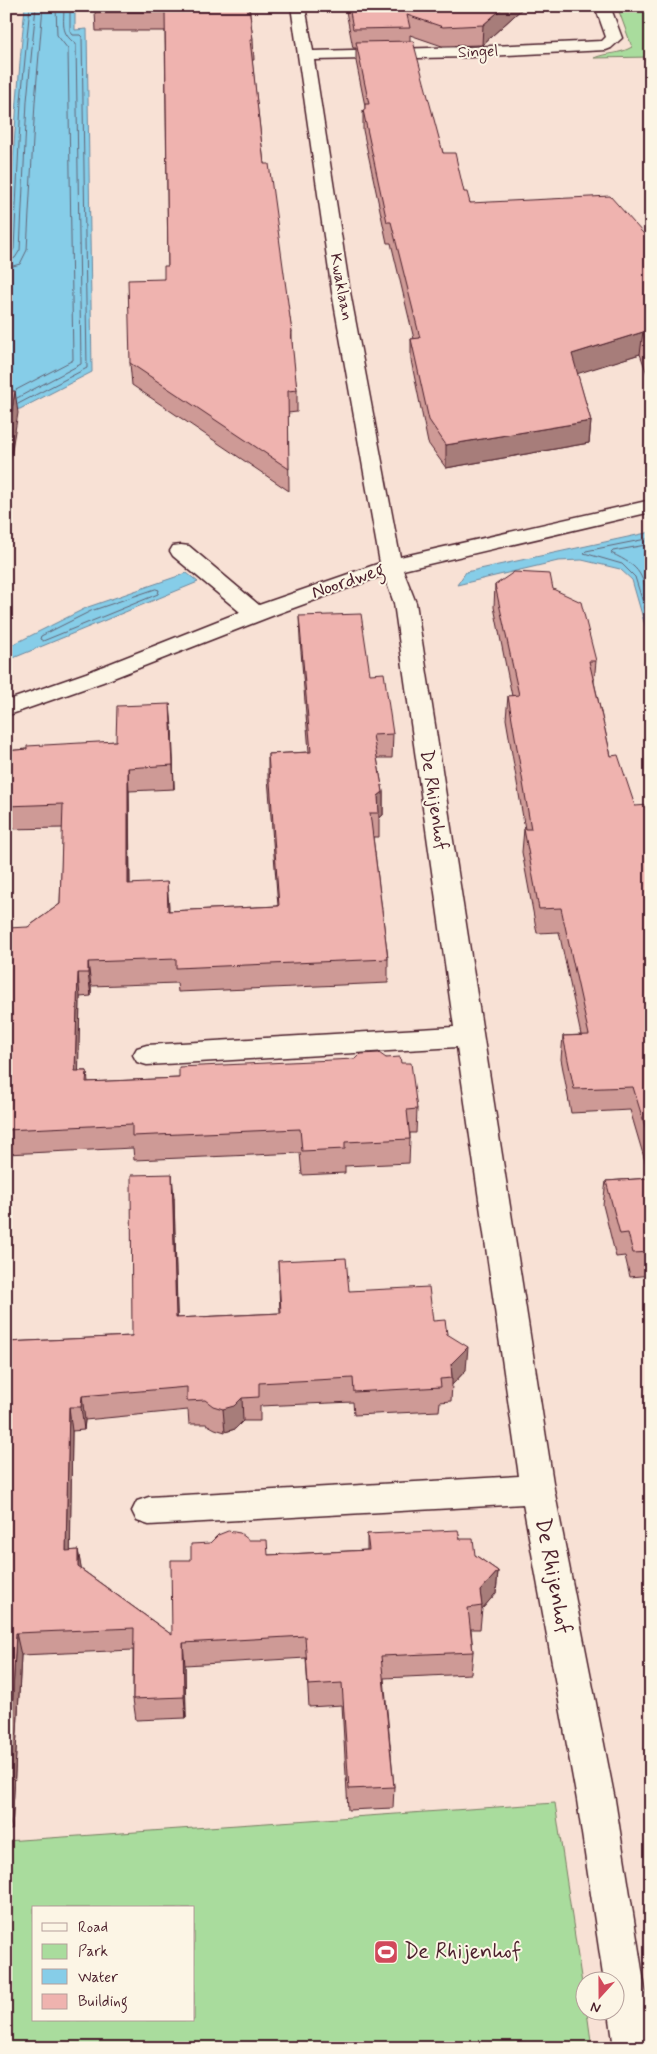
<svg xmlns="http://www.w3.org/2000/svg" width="657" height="2054" viewBox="0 0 657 2054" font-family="Mynerve,sans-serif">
	<rect width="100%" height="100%" fill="#f8e1d5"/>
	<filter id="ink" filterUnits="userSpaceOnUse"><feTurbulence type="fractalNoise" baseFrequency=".02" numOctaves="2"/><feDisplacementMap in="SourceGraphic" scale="10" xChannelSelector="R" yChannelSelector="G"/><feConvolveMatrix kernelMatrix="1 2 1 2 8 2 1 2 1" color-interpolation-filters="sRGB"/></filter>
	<g filter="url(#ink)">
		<!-- green -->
		<g fill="#a9dc9d" stroke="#7a7e64" fill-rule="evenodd">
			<path d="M 617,6 L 651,6 L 651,57 L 594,58 C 608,52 618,55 632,47 Z"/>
			<path d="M 555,1803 L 584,1997 L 584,2012 L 587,2012 L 592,2048 L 6,2048 L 6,1841 ZM 34,1908 L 194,1908 L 194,2020 L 34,2020 Z"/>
		</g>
		<!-- water -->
		<g fill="#86cde8" stroke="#6e879c">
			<path d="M 25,6 L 75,6 L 75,30 L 87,29 L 92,372 L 20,409 L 6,411 C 6,276 12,141 25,6 Z"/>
			<polygon points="651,532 651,646 632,580 620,569 582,560 558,561 457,585 466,572"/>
			<polygon points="187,573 198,582 6,661 6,648 88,607"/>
		</g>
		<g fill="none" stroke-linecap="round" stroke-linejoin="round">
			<!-- shore -->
			<g stroke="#626577" stroke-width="1">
				<polyline points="6,254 11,253 14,249 21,101 30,6"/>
				<polyline points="6,261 15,258 20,250 27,101 36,6"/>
				<polyline points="6,268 20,264 27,250 35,102 43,6"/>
				<polyline points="16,390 73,360 68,49 57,35 56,6"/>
				<path d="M 17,398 L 81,364 L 76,44 C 60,33 64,24 64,6"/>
				<polyline points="18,404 87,368 82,37 80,35 73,35 70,31 70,6"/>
				<polyline points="651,538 586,551 584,553 622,564 635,577 651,628"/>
				<path d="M 651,544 L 613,551 L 611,553 C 643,568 641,574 651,606"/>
				<polygon points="156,589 159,590 158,594 43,641 40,639 41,636 91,611"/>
			</g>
			<defs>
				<polygon id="minor" points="291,6 305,6 313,51 469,47 602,41 606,37 595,6 610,6 622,38 611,48 606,50 469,57 314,60 350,292 400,557 651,500 651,512 403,570 416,603 554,1489 615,1800 651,2027 651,2048 614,2048 609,2012 614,2012 614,1982 604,1982 577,1800 523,1504 149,1525 137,1521 132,1511 137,1501 149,1497 519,1476 457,1047 147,1065 137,1062 133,1055 137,1048 147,1045 454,1027 394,603 384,575 277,614 103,682 6,716 6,701 86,673 240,612 173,556 170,551 173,546 181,545 189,546 259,605 380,563 332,292"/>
			</defs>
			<!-- minor casing -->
			<use href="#minor" stroke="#4a1f2b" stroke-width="3"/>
			<!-- minor -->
			<use href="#minor" fill="#fcf5e5" fill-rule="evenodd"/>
		</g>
		<!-- wall -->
		<g fill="#ce9a96" stroke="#4a1f2b">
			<polygon points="249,6 253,40 254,60 252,60 264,164 292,332 292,349 297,390 297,412 288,413 289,491 132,385 130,363 164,279 168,266 165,31 96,31 95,12"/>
			<polygon points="345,6 525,6 482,45 442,46 410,35 410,41 443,153 470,203 651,242 651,385 640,354 577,373 591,421 589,443 446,468 428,443 411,360 411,339 414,339 391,243 387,243 363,130 363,110 365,110 365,106 356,61 356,48 353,48"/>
			<polygon points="495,585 553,589 596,661 594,682 611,756 635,806 651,812 651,1275 630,1277 625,1256 616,1257 603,1205 606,1181 650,1178 630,1110 571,1113 561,1059 563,1036 581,1035 559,932 537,933 522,852 524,829 525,829 506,719 508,696 512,696 494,607"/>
			<polygon points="299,616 370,674 393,734 392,758 377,758 383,792 383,815 379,818 379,837 373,837 388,959 388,983 178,992 177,983 91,986 91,996 80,997 78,1071 87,1071 88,1082 179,1078 386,1058 401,1063 417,1109 416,1133 410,1133 410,1139 409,1163 345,1166 345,1173 302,1175 300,1153 134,1160 133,1148 6,1154 6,939 28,927 60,904 63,828 6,829 6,751 116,741 172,727 174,789 129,791 130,884 169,911 278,906 268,778 268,754 309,752 300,639"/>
			<polygon points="174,1198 177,1318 280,1313 278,1261 349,1291 433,1321 447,1334 466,1370 452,1385 451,1401 440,1402 439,1411 354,1415 353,1402 260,1406 260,1421 243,1421 235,1429 225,1432 215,1429 206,1424 189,1424 188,1410 85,1420 84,1430 72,1431 70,1551 78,1550 81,1569 172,1635 191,1560 210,1543 249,1540 268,1555 367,1550 367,1534 460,1539 475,1555 498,1571 496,1593 482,1609 480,1629 471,1629 473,1652 471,1674 384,1678 394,1787 393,1808 348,1810 342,1705 309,1707 306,1658 185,1665 186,1718 136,1720 133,1699 133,1650 21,1655 12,1830 6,1830 6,1342 132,1336"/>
		</g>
		<!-- shaded-wall -->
		<g fill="#a77d7a" stroke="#4a1f2b">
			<polygon points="505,6 525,6 482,45 483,25"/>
			<polygon points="643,332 640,354 570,376 572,354"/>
			<polygon points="15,391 18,413 6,485 6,446"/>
			<polygon points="591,421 589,443 446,468 446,445"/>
			<polygon points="170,704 172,727 174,789 173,765"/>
			<polygon points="128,768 129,791 130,908 128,884"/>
			<polygon points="383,792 383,815 379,818 378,796"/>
			<polygon points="167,882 169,906 169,934 168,911"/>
			<polygon points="88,962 91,986 91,996 88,973"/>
			<polygon points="78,973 80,997 78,1095 75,1071"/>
			<polygon points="172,1174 174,1198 178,1342 176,1318"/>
			<polygon points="468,1347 466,1370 452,1385 452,1378 451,1364"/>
			<polygon points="82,1396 85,1420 84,1430 81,1407"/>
			<polygon points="242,1398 243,1421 235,1429 225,1432 223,1409"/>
			<polygon points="69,1407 72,1431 70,1573 66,1551"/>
			<polygon points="78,1550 82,1573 78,1567"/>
			<polygon points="498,1571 496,1593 482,1609 480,1591"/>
			<polygon points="16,1633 21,1655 12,1830 7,1809"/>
			<polygon points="183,1643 185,1665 186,1718 184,1697"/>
		</g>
		<!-- building -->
		<g fill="#efb3af" stroke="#4a1f2b">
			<polygon points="95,6 249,6 253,40 250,40 264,164 269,164 292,332 291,332 297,390 288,391 289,469 130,363 128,280 164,279 164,266 168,266 165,12 95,12"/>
			<polygon points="349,6 505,6 483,25 443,27 407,15 410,28 353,29"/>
			<polygon points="413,41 443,153 455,153 464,192 467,192 470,203 610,196 651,242 651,356 643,332 572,354 591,421 446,445 429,420 411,339 420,338 391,222 387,222 363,110 365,110 365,104 369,104 356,42"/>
			<polygon points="6,391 15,391 6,446"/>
			<polygon points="514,572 550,574 553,589 581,602 596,661 589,661 611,756 618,755 635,806 649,805 651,812 651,1146 633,1087 574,1089 563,1036 589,1035 561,908 539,909 524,829 531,829 508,696 519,695 495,585"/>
			<polygon points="361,614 370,674 384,673 393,734 373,735 383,792 378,796 379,813 370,813 388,959 176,968 176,959 88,962 88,973 78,973 75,1071 87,1071 86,1082 179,1078 179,1067 355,1059 360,1054 379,1053 386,1058 400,1057 401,1063 411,1063 417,1109 407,1110 410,1139 345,1142 345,1149 302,1151 300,1129 132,1136 132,1124 6,1130 7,928 28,927 60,904 63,804 6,806 6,751 27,749 27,746 116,741 117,706 170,704 173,765 128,768 128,884 167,882 168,911 279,906 268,754 311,752 299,616"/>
			<polygon points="172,1174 176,1318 281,1313 278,1261 346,1258 349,1291 429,1287 433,1321 445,1320 447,1334 468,1347 451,1364 452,1378 440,1379 441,1387 354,1392 353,1378 259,1383 259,1397 242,1398 234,1406 223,1409 213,1406 205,1400 187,1401 187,1387 82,1396 81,1407 69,1407 66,1551 78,1550 78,1567 172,1635 171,1560 191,1560 191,1544 210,1543 218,1535 228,1531 240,1533 249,1540 267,1540 268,1555 369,1550 367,1534 458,1530 460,1539 473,1539 475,1555 498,1571 480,1591 482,1606 468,1608 473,1652 381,1656 394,1787 349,1789 342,1683 308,1685 305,1636 183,1643 184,1697 133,1699 134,1628 16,1633 7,1809 6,1809 6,1342 132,1336 131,1175"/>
			<polygon points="651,1178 651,1252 633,1253 628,1233 620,1234 606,1181"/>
		</g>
	</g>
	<!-- icons -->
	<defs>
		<symbol id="stadium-square" viewBox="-11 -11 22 22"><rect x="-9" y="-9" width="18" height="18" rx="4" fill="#d1495b" stroke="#fcf5e5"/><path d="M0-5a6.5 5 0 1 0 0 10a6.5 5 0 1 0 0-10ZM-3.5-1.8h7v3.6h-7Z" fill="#fff"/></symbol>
	</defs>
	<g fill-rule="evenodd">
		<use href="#stadium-square" x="372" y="1938" width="28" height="28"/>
	</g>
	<g text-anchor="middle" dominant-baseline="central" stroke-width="4" stroke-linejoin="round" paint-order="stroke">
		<!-- far-street labels -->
		<g font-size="16" fill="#4a1f2b" stroke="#fcf5e5">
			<text transform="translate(478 52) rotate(-2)">Singel</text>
			<text transform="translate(341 287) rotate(80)">Kwaklaan</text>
		</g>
		<!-- street labels -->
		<g font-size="19" fill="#4a1f2b" stroke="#fcf5e5">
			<text transform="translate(348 581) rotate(-19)">Noordweg</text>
			<text transform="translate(434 800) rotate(81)">De Rhijenhof</text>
		</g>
		<!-- near-street labels -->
		<g font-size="22" fill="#4a1f2b" stroke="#fcf5e5">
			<text transform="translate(553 1576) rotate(79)">De Rhijenhof</text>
		</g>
		<!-- near-poi labels -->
		<g font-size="22" fill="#4a1f2b" stroke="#fcf5e5" text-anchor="start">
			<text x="404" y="1952">De Rhijenhof</text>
		</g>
	</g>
	<!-- margin -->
	<rect width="657" height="2054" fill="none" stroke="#fcf5e5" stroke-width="25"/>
	<rect x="12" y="12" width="632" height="2029" fill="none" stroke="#4a1f2b" stroke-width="2" filter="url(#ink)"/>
	<!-- legend -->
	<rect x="32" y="1906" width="162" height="115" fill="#fcf5e5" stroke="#b59f9b"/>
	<rect x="42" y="1923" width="25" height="8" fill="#fcf5e5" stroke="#b59f9b"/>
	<text x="78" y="1932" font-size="15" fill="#4a1f2b">Road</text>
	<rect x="42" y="1944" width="25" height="15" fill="#a9dc9d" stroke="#b59f9b"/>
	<text x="78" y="1956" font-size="15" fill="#4a1f2b">Park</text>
	<rect x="42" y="1969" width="25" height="15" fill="#86cde8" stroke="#b59f9b"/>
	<text x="78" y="1982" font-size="15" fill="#4a1f2b">Water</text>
	<rect x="42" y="1994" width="25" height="15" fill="#efb3af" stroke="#b59f9b"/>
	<text x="78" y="2006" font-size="15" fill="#4a1f2b">Building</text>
	<!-- north arrow -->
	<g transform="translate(600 1996) rotate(201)"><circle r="24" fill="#fcf5e5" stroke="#b59f9b"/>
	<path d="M0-4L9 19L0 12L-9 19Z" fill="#d1495b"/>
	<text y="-8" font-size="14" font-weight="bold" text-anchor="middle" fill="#4a1f2b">N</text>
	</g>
</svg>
